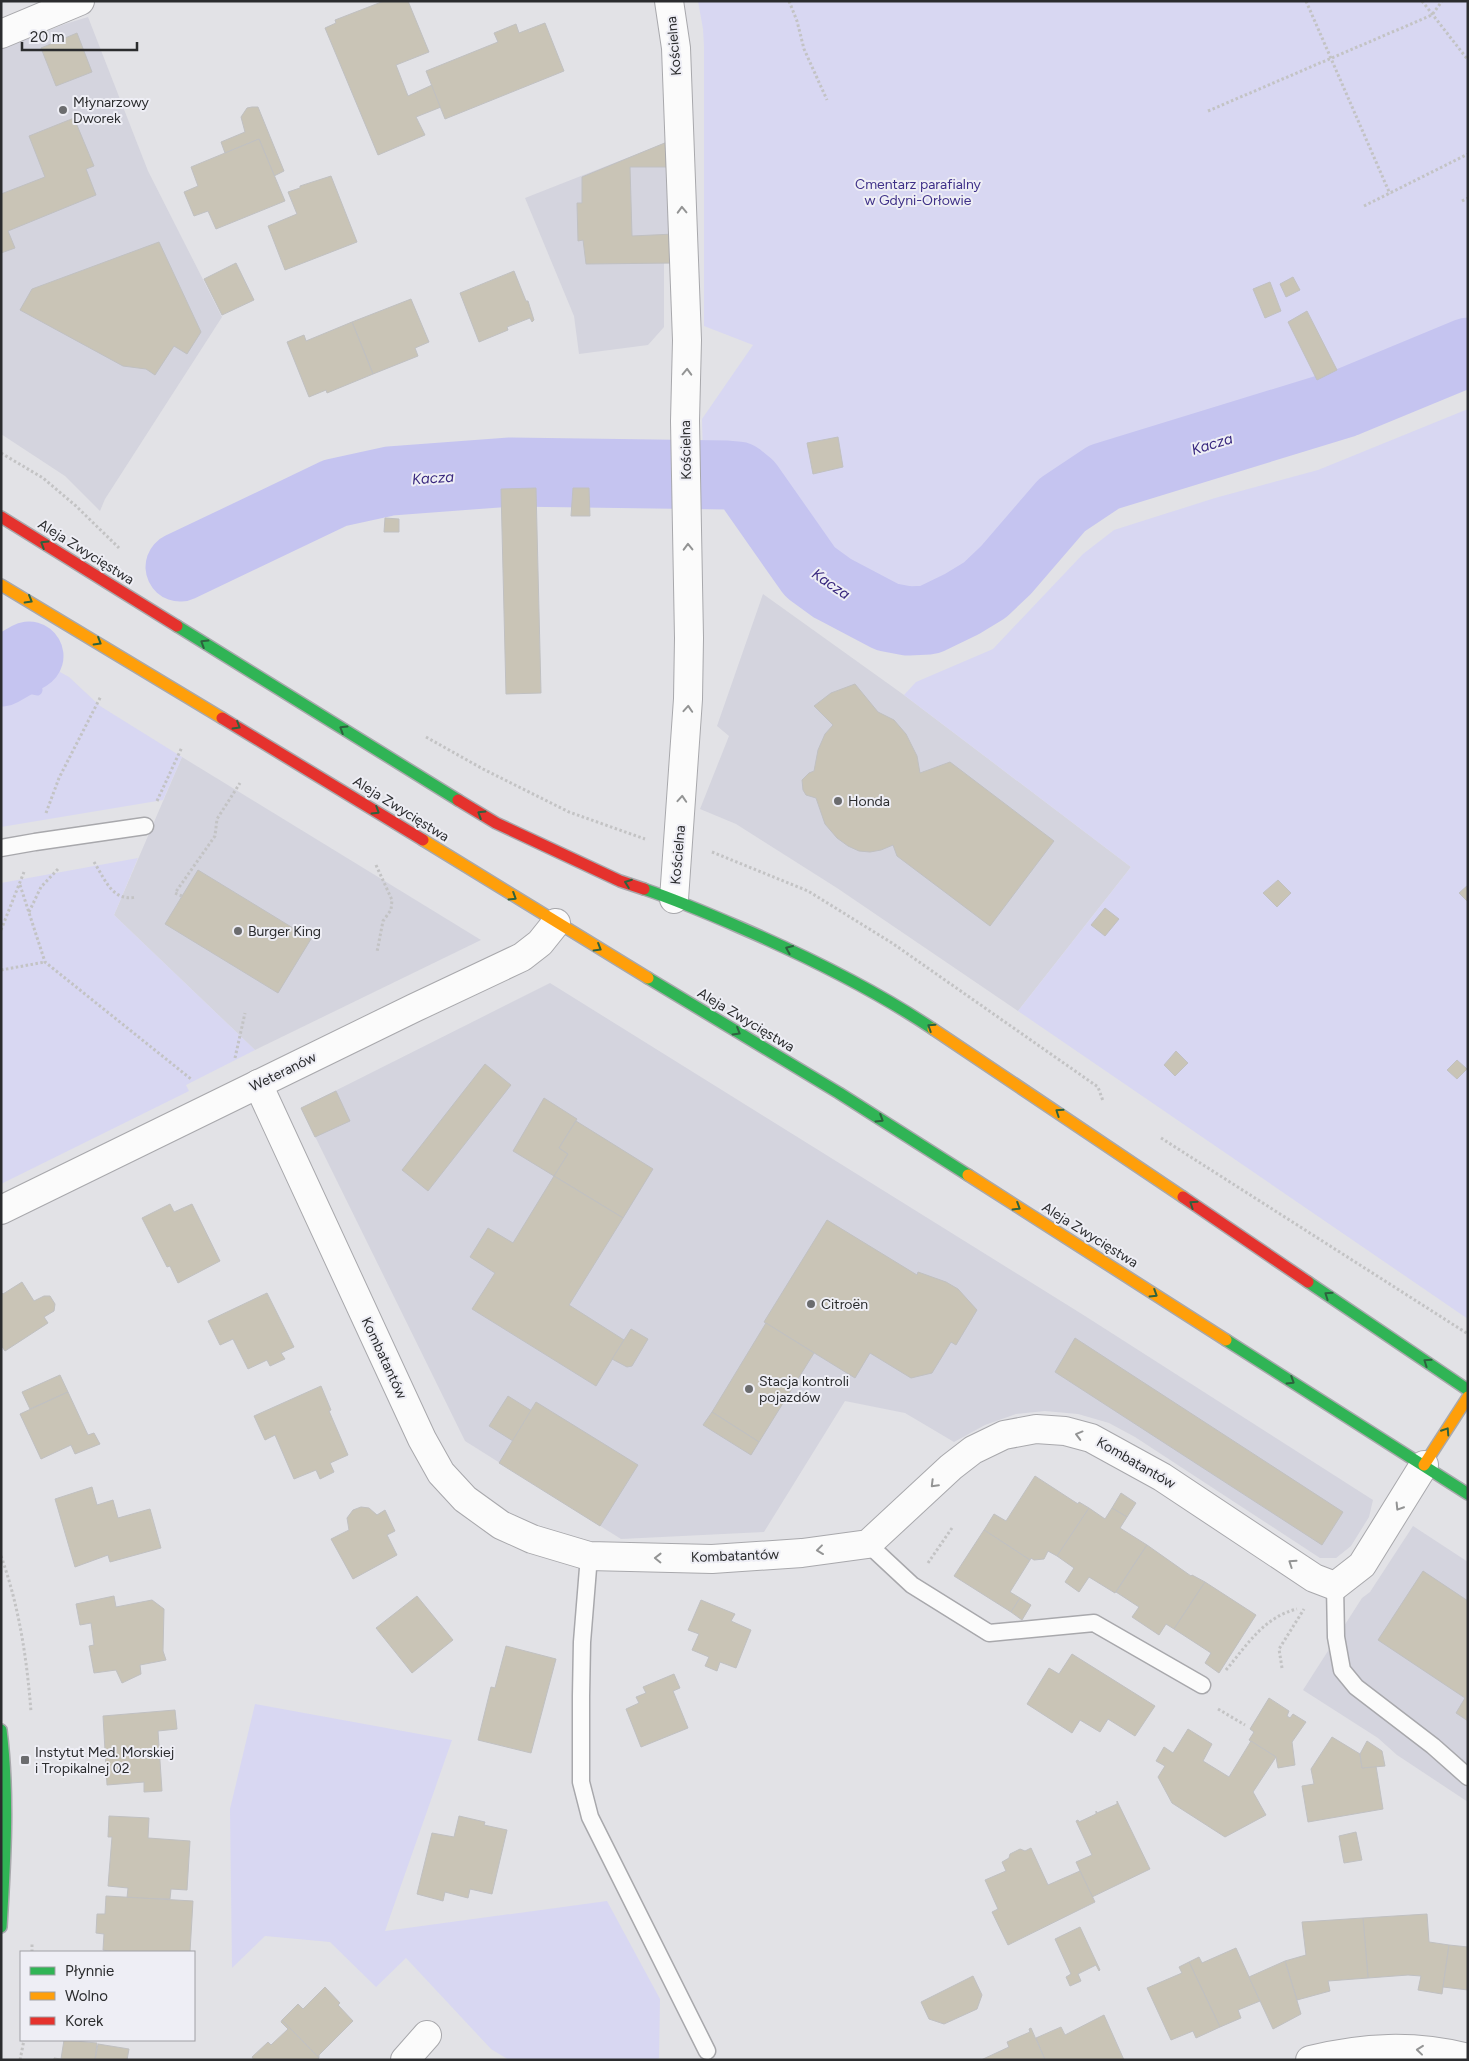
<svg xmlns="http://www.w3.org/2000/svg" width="1469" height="2061" viewBox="0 0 1469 2061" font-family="Figtree,sans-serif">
	<rect width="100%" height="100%" fill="#e2e2e6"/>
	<!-- built -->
	<g fill="#d4d4de">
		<polygon points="88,17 148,171 222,317 105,499 100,511 65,476 1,434 1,49 65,24"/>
		<polygon points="675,139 675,263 664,263 664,327 648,345 579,354 574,316 525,198"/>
		<polygon points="763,594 904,695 1131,867 1018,1011 837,888 736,824 700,809 729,736 717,726"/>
		<polygon points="182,757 481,940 255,1050 114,915"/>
		<polygon points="550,983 1085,1316 1373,1500 1369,1517 1351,1546 1336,1558 1320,1558 1135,1437 1109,1423 1078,1414 1045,1411 1016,1414 985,1425 954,1442 905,1413 845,1401 764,1532 621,1539 465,1441 301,1108"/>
		<polygon points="1413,1526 1468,1562 1468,1802 1397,1755 1378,1738 1303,1690 1362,1598 1370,1592"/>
	</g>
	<!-- green -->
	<g fill="#d8d7f2">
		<polygon points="698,1 1468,1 1468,333 1331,390 1102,467 1061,489 1031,522 1005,543 969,581 943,596 931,611 911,612 871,601 814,566 784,524 764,481 740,464 703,463 702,419 753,345 704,326 704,46 703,29"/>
		<polygon points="1468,409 1468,1319 1018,1011 1131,867 904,695 916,682 993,649 1083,554 1114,530 1215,498 1318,470"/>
		<polygon points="1,639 69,677 100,706 182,757 163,800 1,827"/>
		<polygon points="138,858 114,915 255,1050 186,1085 189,1091 1,1184 1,883"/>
		<polygon points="255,1704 452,1740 385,1931 607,1901 660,1999 659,2058 655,2060 509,2060 491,2049 406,1958 376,1987 330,1942 265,1936 232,1968 230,1809"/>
	</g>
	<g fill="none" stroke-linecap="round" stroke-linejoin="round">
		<!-- stream -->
		<polyline stroke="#c5c4f0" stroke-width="11" points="1,682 37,690"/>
		<!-- river -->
		<g stroke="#c5c4f0" stroke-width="69">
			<polyline points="180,567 335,493 390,481 511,472 727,475 738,476 749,485 810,572 832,588 887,617 908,621 929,620 962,604 985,590 1006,570 1062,505 1104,477 1345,403 1468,352"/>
			<polyline points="1,672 29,656"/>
		</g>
	</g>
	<!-- building -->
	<g fill="#c9c4b6" stroke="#c0c0c1">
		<polygon points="384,1 408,1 429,52 396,65 408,96 432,85 441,107 416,117 425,135 378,155 325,28 336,23 335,20"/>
		<polygon points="545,23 564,71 445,119 426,71 498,42 494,33 516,24 519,33"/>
		<polygon points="77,33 92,72 56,86 41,48"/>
		<polygon points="252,107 258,107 284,171 274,176 259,139 225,153 221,142 245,132 241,117 247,108"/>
		<polygon points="74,118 94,166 86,169 96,195 8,231 15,248 1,253 1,194 45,177 29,136"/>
		<polygon points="259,139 285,201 216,229 208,211 194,216 184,192 198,186 191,167"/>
		<polygon points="672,140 672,167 630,167 632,236 674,234 675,263 586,264 583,240 578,241 577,203 582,203 582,177"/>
		<polygon points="331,176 357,242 285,270 268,226 297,214 288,192 300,188 300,186"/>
		<polygon points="159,242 201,332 187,354 174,346 155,375 146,369 123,366 20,310 32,289"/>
		<polygon points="236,263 254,300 222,315 204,279"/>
		<polygon points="514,271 526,301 528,301 534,320 532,322 530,318 507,327 508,330 479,342 460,293"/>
		<polygon points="1293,277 1300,290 1286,297 1280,284"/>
		<polygon points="1270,282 1281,311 1265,318 1253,289"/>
		<polygon points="411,299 429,342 415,348 418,356 373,374 352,322"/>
		<polygon points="1307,311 1337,370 1317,380 1288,322"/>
		<polygon points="352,322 373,374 327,393 326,390 309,397 287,342 304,335 306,341"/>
		<polygon points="838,437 843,467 813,474 807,443"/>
		<polygon points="536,488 541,693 506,694 501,489"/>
		<polygon points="573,488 589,488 590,516 571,516"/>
		<polygon points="385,518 399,519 399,532 384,532"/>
		<polygon points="855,684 878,712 894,720 906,734 917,756 920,773 950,762 1054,841 990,926 897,856 893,845 881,850 870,852 859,851 848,846 837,838 825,824 816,798 806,795 803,790 802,780 809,773 814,771 818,750 825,734 833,725 814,706 831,693"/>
		<polygon points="198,870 311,939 278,993 165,924"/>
		<polygon points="1278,880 1291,893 1277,907 1263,893"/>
		<polygon points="1468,885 1468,902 1459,893"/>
		<polygon points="1105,908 1119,919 1105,936 1091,925"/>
		<polygon points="1176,1051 1188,1063 1175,1076 1164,1065"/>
		<polygon points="1457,1060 1467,1069 1457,1079 1447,1070"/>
		<polygon points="485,1064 511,1085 428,1191 402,1170"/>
		<polygon points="336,1091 350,1121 315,1137 301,1108"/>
		<polygon points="544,1098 577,1119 559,1148 568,1154 554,1176 513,1151"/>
		<polygon points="576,1121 653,1169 623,1218 554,1176 568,1154 559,1148"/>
		<polygon points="554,1176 623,1218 569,1305 624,1340 596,1386 472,1309 495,1273 470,1257 488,1228 513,1243"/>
		<polygon points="170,1204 174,1212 192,1204 220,1261 178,1283 170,1266 167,1267 142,1218"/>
		<polygon points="827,1220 917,1275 918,1272 946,1282 958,1289 977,1310 956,1345 951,1342 932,1373 911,1378 870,1353 855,1378 764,1322"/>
		<polygon points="22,1282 34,1301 44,1296 50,1296 55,1304 54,1311 44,1317 48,1323 5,1351 1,1345 1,1292 3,1294"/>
		<polygon points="267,1293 294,1347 281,1353 285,1359 270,1366 267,1360 248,1369 233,1339 220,1345 208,1321"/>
		<polygon points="766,1323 814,1353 759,1442 712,1412"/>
		<polygon points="631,1329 648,1339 632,1366 627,1367 612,1359"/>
		<polygon points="1075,1338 1343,1512 1322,1545 1055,1372"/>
		<polygon points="60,1375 68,1392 30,1409 22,1392"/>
		<polygon points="321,1386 331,1410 329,1411 348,1455 330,1463 334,1472 320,1479 316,1470 294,1479 275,1435 265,1440 254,1416"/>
		<polygon points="68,1392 88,1435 94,1433 100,1444 75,1454 71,1445 41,1459 20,1414"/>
		<polygon points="508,1396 532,1411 513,1441 489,1426"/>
		<polygon points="536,1402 638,1465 600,1526 499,1463"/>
		<polygon points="712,1412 759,1442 751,1455 703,1425"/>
		<polygon points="1035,1476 1078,1504 1079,1502 1089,1508 1057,1556 1048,1551 1044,1559 1034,1560 1031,1558 1030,1560 984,1530 994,1514 1006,1521"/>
		<polygon points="92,1487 97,1505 113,1500 118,1518 150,1509 161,1548 110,1562 108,1555 75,1567 55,1499"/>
		<polygon points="1121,1493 1136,1503 1127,1517 1112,1508"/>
		<polygon points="361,1507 369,1508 377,1515 385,1510 395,1531 387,1535 397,1555 353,1579 331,1539 349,1530 347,1518 353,1510"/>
		<polygon points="1089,1508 1105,1519 1112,1508 1127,1517 1120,1528 1147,1545 1115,1593 1089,1577 1079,1592 1065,1582 1074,1568 1057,1556"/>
		<polygon points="984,1530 1030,1560 1010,1592 1020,1598 1011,1612 954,1576"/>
		<polygon points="1147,1545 1191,1576 1192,1575 1205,1582 1174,1629 1166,1624 1159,1635 1132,1617 1139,1607 1116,1592"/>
		<polygon points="1423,1571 1468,1601 1468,1721 1456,1713 1465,1698 1378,1640"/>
		<polygon points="1205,1582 1256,1615 1219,1673 1205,1663 1211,1653 1174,1629"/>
		<polygon points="114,1596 116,1607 152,1600 164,1609 163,1651 166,1660 140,1665 141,1674 122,1683 116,1670 94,1673 89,1646 94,1645 91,1623 80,1625 76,1604"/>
		<polygon points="417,1596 453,1640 412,1673 376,1628"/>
		<polygon points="1020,1598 1031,1605 1022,1620 1011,1612"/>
		<polygon points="701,1600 735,1614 731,1621 751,1630 736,1668 720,1662 717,1671 705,1666 709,1657 692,1650 699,1634 688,1630"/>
		<polygon points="506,1646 556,1659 531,1753 478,1740 491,1687 495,1688"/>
		<polygon points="1072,1654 1155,1706 1135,1736 1108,1719 1100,1732 1080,1720 1072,1733 1027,1704 1049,1668 1059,1674"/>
		<polygon points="674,1674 680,1688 673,1691 688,1728 641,1747 626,1709 639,1703 636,1697 646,1693 643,1687"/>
		<polygon points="1269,1698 1289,1711 1287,1716 1290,1718 1293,1714 1306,1722 1292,1742 1295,1765 1278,1768 1276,1757 1249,1740 1254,1732 1250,1729"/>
		<polygon points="175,1710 177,1729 158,1731 162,1791 144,1792 144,1782 107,1785 103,1716"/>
		<polygon points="1188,1729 1212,1744 1203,1761 1229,1777 1251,1741 1276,1757 1253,1792 1266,1815 1225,1837 1172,1803 1158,1777 1165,1766 1156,1761 1164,1747 1173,1753"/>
		<polygon points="1332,1737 1360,1754 1362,1768 1376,1766 1383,1809 1308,1822 1302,1786 1314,1784 1311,1769"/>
		<polygon points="1367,1741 1382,1751 1385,1766 1362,1768 1360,1754"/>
		<polygon points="1117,1801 1150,1869 1092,1897 1076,1862 1092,1855 1076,1821 1078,1820 1079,1822 1096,1814 1096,1811 1097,1813 1117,1804"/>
		<polygon points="109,1816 149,1818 148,1838 190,1841 187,1890 171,1889 170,1899 127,1898 128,1888 108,1886 112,1837 108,1837"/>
		<polygon points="459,1816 485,1822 484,1825 507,1830 492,1894 470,1889 468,1898 445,1892 443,1901 417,1894 432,1833 454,1837"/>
		<polygon points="1356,1832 1362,1860 1344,1863 1339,1836"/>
		<polygon points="1031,1848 1048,1885 1080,1871 1095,1902 1008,1945 992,1912 998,1909 985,1880 1006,1871 1002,1862 1009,1858 1010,1854 1020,1849 1025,1851"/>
		<polygon points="106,1896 193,1901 190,1952 114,1952 103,1950 104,1934 96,1933 97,1914 105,1914"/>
		<polygon points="1427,1914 1429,1942 1449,1945 1442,1994 1418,1990 1421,1976 1408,1975 1368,1978 1363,1918"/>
		<polygon points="1363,1918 1368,1978 1328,1981 1330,1991 1297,2000 1285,1961 1306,1955 1302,1922"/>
		<polygon points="1080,1927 1100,1970 1099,1971 1096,1965 1078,1974 1081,1981 1070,1986 1066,1977 1071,1974 1055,1939"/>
		<polygon points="1449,1945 1468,1947 1468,1990 1443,1987"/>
		<polygon points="1236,1948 1260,2001 1238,2010 1241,2018 1220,2027 1189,1962 1199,1957 1202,1963"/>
		<polygon points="1285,1961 1301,2014 1273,2029 1249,1977"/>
		<polygon points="1189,1962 1220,2027 1196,2038 1193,2031 1171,2040 1147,1988 1182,1973 1179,1967"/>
		<polygon points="973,1976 982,1995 977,2009 944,2024 929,2019 921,2002"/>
		<polygon points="325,1987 340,2003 338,2005 353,2021 319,2055 319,2058 282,2020 298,2004 303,2009"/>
		<polygon points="1104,2015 1124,2060 1045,2060 1036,2038 1061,2027 1065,2035"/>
		<polygon points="282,2020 319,2058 317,2060 254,2060 252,2057 268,2042 271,2045 288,2029 281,2022"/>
		<polygon points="1031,2028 1045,2060 981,2060 1009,2047 1007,2042 1030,2032 1029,2029"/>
		<polygon points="64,2040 97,2043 95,2060 54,2060 54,2058 61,2059"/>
		<polygon points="98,2044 129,2049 127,2060 95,2060"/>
	</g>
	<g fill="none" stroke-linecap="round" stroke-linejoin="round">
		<defs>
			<g id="lane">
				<polyline points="1,848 35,842 145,826"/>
				<polyline points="868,1544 912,1585 989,1633 1094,1623 1202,1685"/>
				<polyline points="589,1556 582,1642 581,1696 581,1782 590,1817 707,2051"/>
				<polyline points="1335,1586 1336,1637 1342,1670 1356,1687 1433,1746 1468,1777"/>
			</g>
			<g id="street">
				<polyline points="669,1 676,48 687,340 685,421 689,638 688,699 674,899"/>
				<polyline points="1,34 80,1"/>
				<polyline points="258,1084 422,1439 441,1473 465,1499 501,1525 532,1539 589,1556 712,1559 802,1553 868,1544 951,1467 973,1450 1004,1435 1036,1429 1065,1431 1091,1438 1162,1477 1314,1578 1335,1586 1362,1565 1424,1465"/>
				<polyline points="1,1210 414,1008 522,957 540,943 556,923"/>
				<polyline points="405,2060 427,2035"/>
				<path d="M 1310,2060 C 1363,2047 1414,2044 1468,2058"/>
			</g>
			<g id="fast">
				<polyline points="177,626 458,800"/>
				<path d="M 644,889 C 676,900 707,913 739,927 C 806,956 872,988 933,1029"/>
				<polyline points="648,978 839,1093 968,1175"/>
				<polyline points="1308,1282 1468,1390"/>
				<polyline points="1226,1340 1468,1494"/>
				<path d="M 1,1730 C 9,1795 5,1861 1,1927"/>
			</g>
			<g id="slow">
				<polyline points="1,585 222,718"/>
				<polyline points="423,840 648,978"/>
				<polyline points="933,1029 1183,1197"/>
				<polyline points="968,1175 1226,1340"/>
				<polyline points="1424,1465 1468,1397"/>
			</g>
			<g id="jam">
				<polyline points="1,517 177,626"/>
				<polyline points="222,718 423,840"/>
				<polyline points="458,800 496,823 620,881 644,889"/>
				<polyline points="1183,1197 1308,1282"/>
			</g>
		</defs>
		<!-- lane casing -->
		<use href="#lane" stroke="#a8a8ac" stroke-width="19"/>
		<!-- street casing -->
		<use href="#street" stroke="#a8a8ac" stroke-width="30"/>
		<!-- fast casing -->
		<use href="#fast" stroke="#a8a8ac" stroke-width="14"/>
		<!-- slow casing -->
		<use href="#slow" stroke="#a8a8ac" stroke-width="14"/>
		<!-- jam casing -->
		<use href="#jam" stroke="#a8a8ac" stroke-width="14"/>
		<!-- path -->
		<g stroke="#c3c3c4" stroke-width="3" stroke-dasharray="2.5 2.5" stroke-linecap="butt">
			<polyline points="789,1 797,21 804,49 827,100"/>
			<polyline points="1306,1 1390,194"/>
			<polyline points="1422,1 1468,60"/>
			<polyline points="1208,111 1432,15 1442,1"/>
			<polyline points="1462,201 1468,198"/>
			<polyline points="1364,206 1468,154"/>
			<polyline points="1,453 43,478 76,506 119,548"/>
			<polyline points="426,737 483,769 569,812 645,839"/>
			<polyline points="157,801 182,747"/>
			<polyline points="46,813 59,778 101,696"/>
			<polyline points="712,852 808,891 892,943 1098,1087 1103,1101"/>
			<path d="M 94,862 C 105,879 112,902 136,897"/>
			<polyline points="376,865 392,900 391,910 383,921 377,952"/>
			<polyline points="20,885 45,962 191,1079"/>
			<polyline points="182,896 175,893 215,836 217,819 240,783"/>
			<polyline points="29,912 41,887 58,869"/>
			<polyline points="1,930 24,872"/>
			<polyline points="1,970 45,962"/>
			<polyline points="235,1058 245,1013"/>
			<polyline points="1161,1138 1468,1334"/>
			<path d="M 1,1556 C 19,1606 27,1659 31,1712"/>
			<polyline points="928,1563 952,1528"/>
			<polyline points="1282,1668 1279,1649 1304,1609"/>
			<path d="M 1226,1670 C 1247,1645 1264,1617 1297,1609"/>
			<polyline points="1218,1709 1245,1725"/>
			<polyline points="32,1952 32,1943"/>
			<polyline points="20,2060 24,2040"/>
		</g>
		<!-- lane -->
		<use href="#lane" stroke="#fbfbfb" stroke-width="16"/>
		<!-- street -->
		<use href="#street" stroke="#fbfbfb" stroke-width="28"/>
		<!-- fast -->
		<use href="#fast" stroke="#30b455" stroke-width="11"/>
		<!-- slow -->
		<use href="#slow" stroke="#ff9f0a" stroke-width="11"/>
		<!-- jam -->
		<use href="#jam" stroke="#e5322d" stroke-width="11"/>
	</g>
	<!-- one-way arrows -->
	<defs><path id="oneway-chevron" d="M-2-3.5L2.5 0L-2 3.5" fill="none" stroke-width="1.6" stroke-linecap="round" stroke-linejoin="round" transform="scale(1.25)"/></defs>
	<g stroke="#939494">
		<use href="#oneway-chevron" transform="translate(682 210) rotate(-92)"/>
		<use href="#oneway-chevron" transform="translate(687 372) rotate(-88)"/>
		<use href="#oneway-chevron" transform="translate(688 547) rotate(-91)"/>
		<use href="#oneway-chevron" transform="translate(688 709) rotate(-86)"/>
		<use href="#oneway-chevron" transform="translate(682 799) rotate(-86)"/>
		<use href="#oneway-chevron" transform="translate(1079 1435) rotate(-165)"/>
		<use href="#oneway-chevron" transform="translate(934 1484) rotate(135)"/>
		<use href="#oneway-chevron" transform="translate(1399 1507) rotate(122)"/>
		<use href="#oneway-chevron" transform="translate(820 1550) rotate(173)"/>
		<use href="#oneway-chevron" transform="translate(658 1558) rotate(-179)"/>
		<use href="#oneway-chevron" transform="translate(1292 1563) rotate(-146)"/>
		<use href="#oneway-chevron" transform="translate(1420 2050) rotate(-174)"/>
	</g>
	<g stroke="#2d623e">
		<use href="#oneway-chevron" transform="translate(44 544) rotate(-148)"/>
		<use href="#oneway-chevron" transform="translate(29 600) rotate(30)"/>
		<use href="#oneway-chevron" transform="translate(98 642) rotate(31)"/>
		<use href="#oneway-chevron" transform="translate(204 643) rotate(-148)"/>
		<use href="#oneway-chevron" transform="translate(237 726) rotate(31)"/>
		<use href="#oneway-chevron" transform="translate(343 729) rotate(-148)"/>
		<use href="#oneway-chevron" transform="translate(376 811) rotate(32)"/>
		<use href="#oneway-chevron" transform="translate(481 814) rotate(-148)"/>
		<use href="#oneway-chevron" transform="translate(628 883) rotate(-160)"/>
		<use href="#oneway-chevron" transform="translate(513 897) rotate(32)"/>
		<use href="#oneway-chevron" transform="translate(598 948) rotate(31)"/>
		<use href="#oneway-chevron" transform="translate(789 949) rotate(-157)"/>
		<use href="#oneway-chevron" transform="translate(931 1027) rotate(-147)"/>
		<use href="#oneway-chevron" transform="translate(737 1032) rotate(31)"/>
		<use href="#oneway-chevron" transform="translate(1059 1112) rotate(-146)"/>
		<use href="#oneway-chevron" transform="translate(880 1119) rotate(32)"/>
		<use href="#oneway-chevron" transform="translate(1193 1204) rotate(-146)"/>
		<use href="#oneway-chevron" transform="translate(1017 1207) rotate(32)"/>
		<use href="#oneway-chevron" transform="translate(1154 1294) rotate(32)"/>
		<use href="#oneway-chevron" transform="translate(1328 1295) rotate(-146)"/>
		<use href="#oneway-chevron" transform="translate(1427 1362) rotate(-146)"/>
		<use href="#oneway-chevron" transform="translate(1291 1381) rotate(32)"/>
		<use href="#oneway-chevron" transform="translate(1446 1431) rotate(-57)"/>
	</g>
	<!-- markers -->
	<g fill="#6b6c6e" stroke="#eeeef5" stroke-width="2">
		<circle cx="63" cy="110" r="5"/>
		<circle cx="838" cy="801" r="5"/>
		<circle cx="238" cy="931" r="5"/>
		<circle cx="811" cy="1304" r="5"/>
		<circle cx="749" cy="1389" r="5"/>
		<rect x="20" y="1755" width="10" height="10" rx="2.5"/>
	</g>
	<g text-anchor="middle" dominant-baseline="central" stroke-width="4" stroke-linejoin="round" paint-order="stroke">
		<!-- street labels -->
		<g font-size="14" fill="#2b2c2e" stroke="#eeeef5">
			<text transform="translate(674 46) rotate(-95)">Kościelna</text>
			<text transform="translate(686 450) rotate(-91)">Kościelna</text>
			<text transform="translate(86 552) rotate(32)">Aleja Zwycięstwa</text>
			<text transform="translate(401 809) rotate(32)">Aleja Zwycięstwa</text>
			<text transform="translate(678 855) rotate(-85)">Kościelna</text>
			<text transform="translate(746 1020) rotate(31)">Aleja Zwycięstwa</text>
			<text transform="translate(283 1072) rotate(-26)">Weteranów</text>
			<text transform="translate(1090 1235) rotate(32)">Aleja Zwycięstwa</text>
			<text transform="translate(384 1358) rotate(65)">Kombatantów</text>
			<text transform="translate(1136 1463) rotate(30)">Kombatantów</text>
			<text transform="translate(735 1556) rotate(-2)">Kombatantów</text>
		</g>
		<!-- poi labels -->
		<g font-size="14" fill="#2b2c2e" stroke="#eeeef5" text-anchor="start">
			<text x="73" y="102">Młynarzowy<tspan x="73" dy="16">Dworek</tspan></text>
			<text x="848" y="801">Honda</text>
			<text x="248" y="931">Burger King</text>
			<text x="821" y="1304">Citroën</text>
			<text x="759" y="1381">Stacja kontroli<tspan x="759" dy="16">pojazdów</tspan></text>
			<text x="35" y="1752">Instytut Med. Morskiej<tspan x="35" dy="16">i Tropikalnej 02</tspan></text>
		</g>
		<!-- park labels -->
		<g font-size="14" fill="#3f3188" stroke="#eeeef5">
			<text x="918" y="184">Cmentarz parafialny<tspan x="918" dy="16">w Gdyni-Orłowie</tspan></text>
		</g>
		<!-- water labels -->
		<g font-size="15" font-style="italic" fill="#37267d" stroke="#eeeef5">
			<text transform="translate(1212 444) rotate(-17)">Kacza</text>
			<text transform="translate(433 478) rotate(-4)">Kacza</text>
			<text transform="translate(831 584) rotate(34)">Kacza</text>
		</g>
	</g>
	<!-- border -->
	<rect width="1469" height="2061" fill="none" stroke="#2b2c2e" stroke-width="5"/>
	<!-- legend -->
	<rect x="20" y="1951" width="175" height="90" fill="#eeeef5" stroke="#a0a0a5"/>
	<rect x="30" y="1967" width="25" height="8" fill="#30b455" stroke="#a0a0a5"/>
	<text x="65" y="1976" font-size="15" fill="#2b2c2e">Płynnie</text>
	<rect x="30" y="1992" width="25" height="8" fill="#ff9f0a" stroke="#a0a0a5"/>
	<text x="65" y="2001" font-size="15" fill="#2b2c2e">Wolno</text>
	<rect x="30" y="2017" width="25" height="8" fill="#e5322d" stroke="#a0a0a5"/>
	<text x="65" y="2026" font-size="15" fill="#2b2c2e">Korek</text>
	<!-- scale -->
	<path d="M22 42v8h115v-8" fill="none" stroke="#2b2c2e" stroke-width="2.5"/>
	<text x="30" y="42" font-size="15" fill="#2b2c2e" stroke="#eeeef5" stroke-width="4" paint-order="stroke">20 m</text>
</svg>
